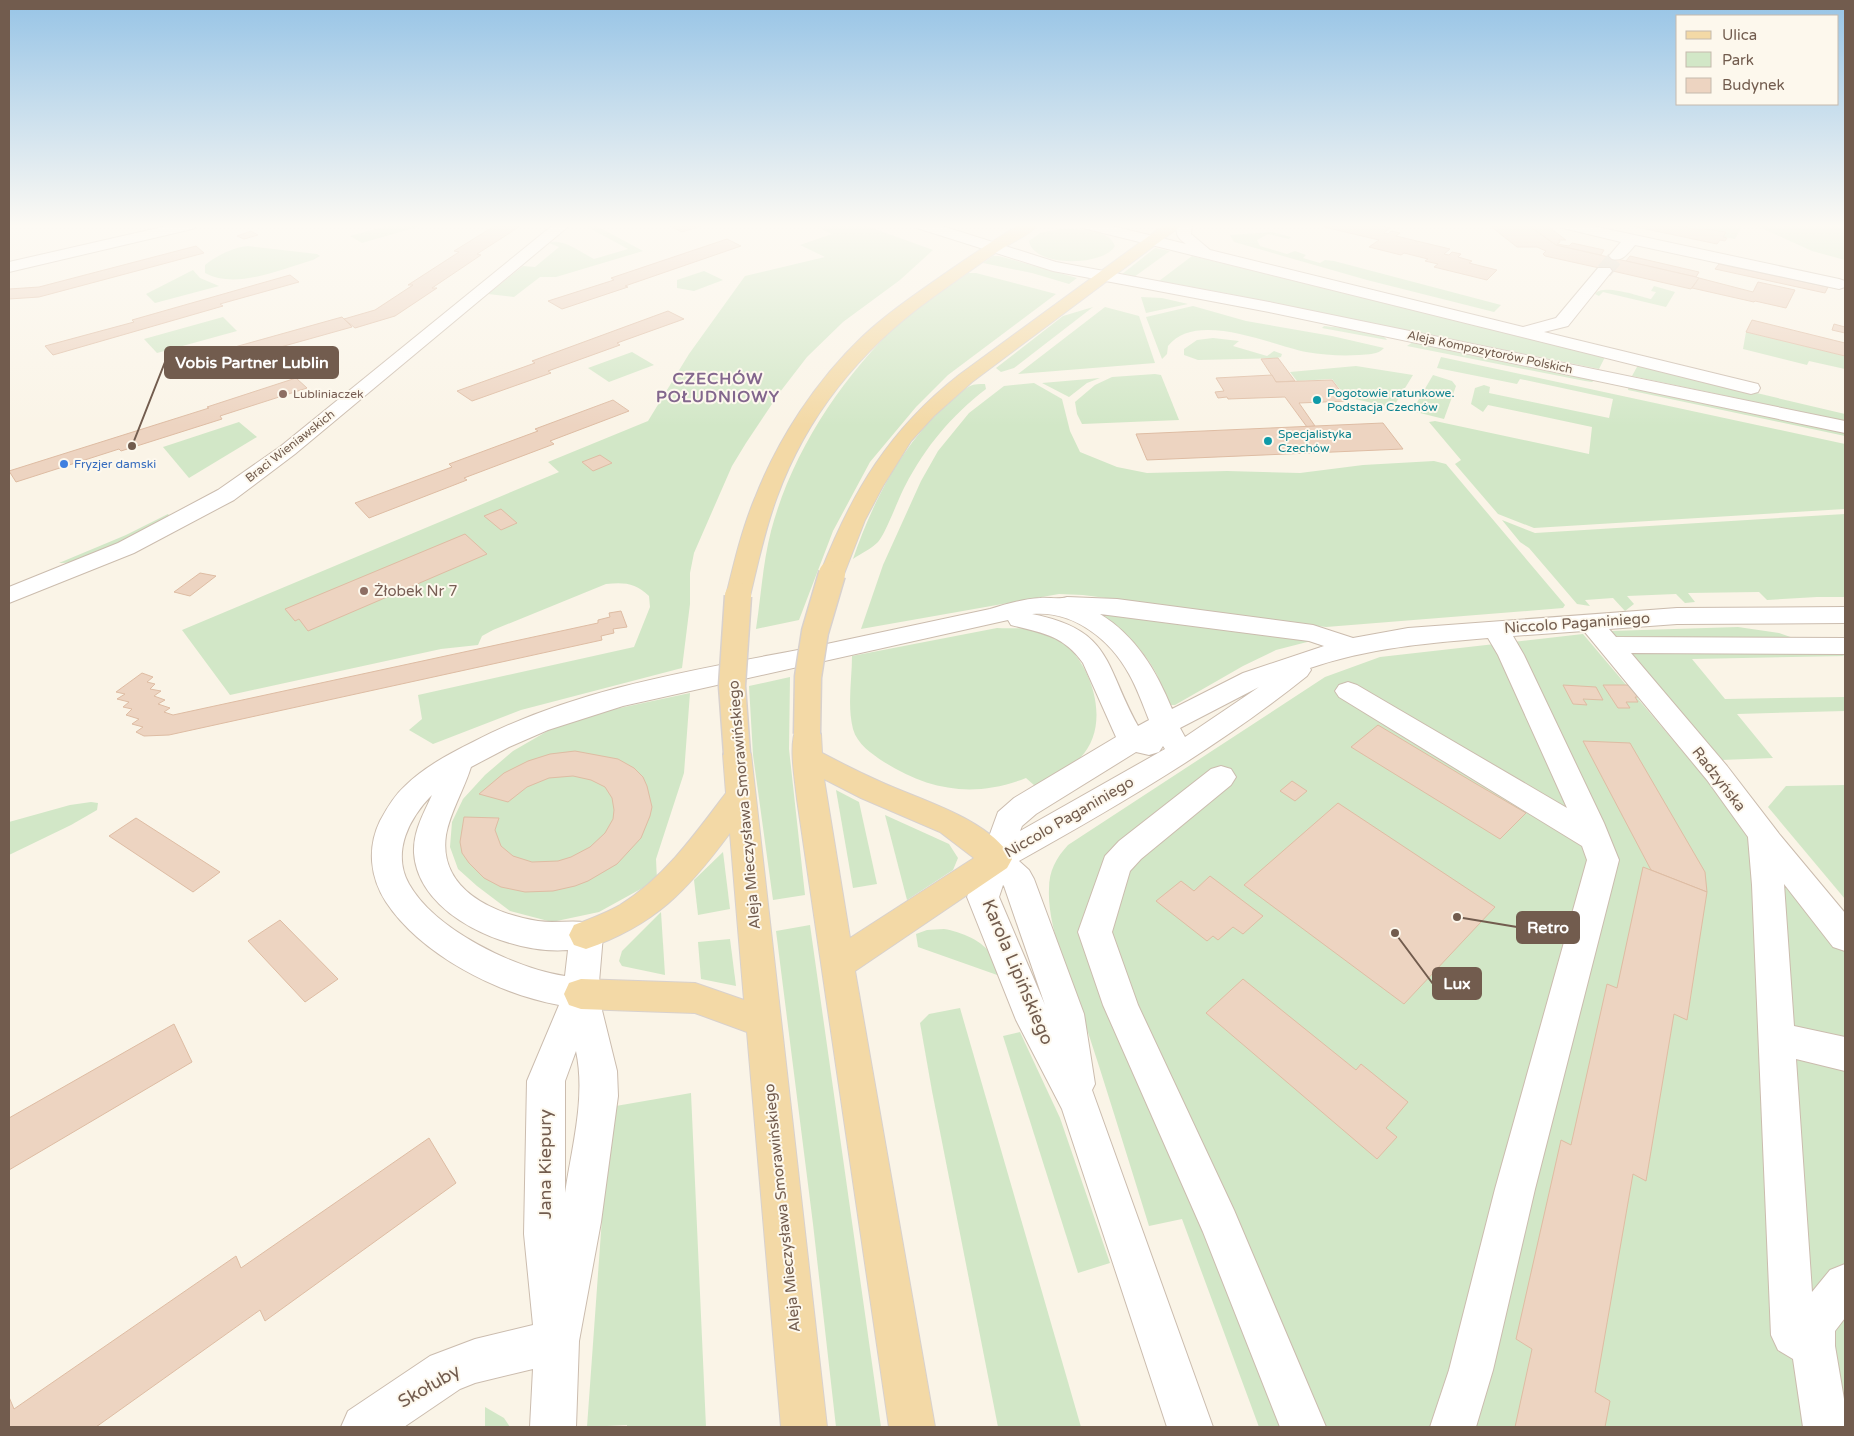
<svg xmlns="http://www.w3.org/2000/svg" width="1854" height="1436" viewBox="0 0 1854 1436" font-family="'Varela Round',sans-serif">
	<rect width="100%" height="100%" fill="#faf4e7"/>
	<!-- green -->
	<g fill="#d2e7c7">
		<polygon points="390,225 424,225 362,243 350,236"/>
		<path d="M 584,225 L 595,225 L 643,251 L 556,277 L 540,277 L 514,297 L 488,294 L 523,266 L 535,267 L 559,247 L 549,243 C 562,237 582,253 594,259 L 628,249 Z"/>
		<path d="M 813,225 L 864,225 L 933,250 L 900,280 L 843,322 L 807,357 L 780,392 L 746,443 L 732,466 L 694,553 L 690,573 L 690,604 L 682,668 L 521,710 L 433,744 L 409,730 L 422,719 L 418,695 L 634,647 L 650,607 L 649,596 C 636,583 624,582 606,584 L 493,630 L 482,636 L 478,645 L 441,649 L 230,695 L 182,630 L 559,472 L 548,462 L 648,421 L 689,354 L 745,276 L 825,257 L 800,245 L 832,234 Z"/>
		<polygon points="1673,225 1743,225 1735,239 1723,237 1725,232"/>
		<polygon points="1755,225 1845,225 1845,260 1812,251"/>
		<path d="M 1059,229 C 1075,229 1109,228 1115,246 C 1103,267 1033,267 1029,241 L 1040,233 Z"/>
		<polygon points="1272,232 1291,237 1289,239 1268,234 1257,240 1260,246 1287,254 1295,251 1306,255 1303,258 1320,263 1325,260 1334,261 1501,305 1494,312 1367,280 1234,242 1230,235"/>
		<path d="M 248,246 L 317,254 L 320,256 L 313,260 C 281,269 236,290 205,273 L 205,265 C 216,256 234,247 248,246 Z"/>
		<polygon points="1155,248 1170,251 1134,277 1121,275"/>
		<polygon points="993,256 999,256 1077,278 1069,284 1032,273 983,263"/>
		<polygon points="1192,256 1605,357 1599,369 1225,293 1159,281"/>
		<polygon points="193,270 200,278 219,286 155,303 146,294"/>
		<polygon points="704,271 723,280 694,291 677,288 677,280"/>
		<path d="M 968,273 L 976,273 L 1056,294 L 948,375 L 916,407 L 870,462 L 833,531 L 799,620 L 756,629 C 761,596 763,562 771,531 C 792,452 841,378 900,322 C 920,303 946,289 968,273 Z"/>
		<path d="M 1654,286 L 1675,292 L 1666,307 L 1603,292 L 1599,296 L 1595,294 C 1602,283 1639,296 1651,299 L 1656,292 L 1651,291 Z"/>
		<polygon points="1141,297 1162,298 1188,304 1146,313"/>
		<path d="M 1193,306 L 1246,321 L 1332,336 L 1384,348 C 1378,355 1368,354 1359,355 C 1341,356 1324,355 1306,352 C 1271,345 1196,310 1168,346 L 1167,354 L 1162,359 L 1146,317 Z"/>
		<polygon points="1093,307 1014,368 1001,372 996,368 1063,316"/>
		<polygon points="1105,307 1139,316 1155,363 1018,374"/>
		<polygon points="223,317 237,331 157,353 144,339"/>
		<path d="M 1324,326 C 1337,328 1381,329 1387,340 L 1322,328 Z"/>
		<polygon points="1746,332 1845,356 1845,369 1809,361 1807,365 1743,349"/>
		<polygon points="1213,338 1239,341 1233,346 1267,356 1274,351 1282,354 1281,357 1277,358 1198,360 1184,355 1184,349 1197,340"/>
		<polygon points="1413,342 1417,342 1596,379 1592,382 1585,381 1407,346"/>
		<polygon points="632,352 654,365 609,382 588,368"/>
		<polygon points="1441,357 1845,444 1845,509 1534,528 1498,514 1455,464 1461,460 1429,422 1435,421 1589,454 1592,427 1488,405 1483,412 1471,404 1475,388 1484,385 1490,387 1489,393 1609,418 1613,399 1520,379 1517,384 1437,368"/>
		<polygon points="1638,365 1845,414 1845,421 1632,376"/>
		<polygon points="1356,366 1413,375 1394,406 1390,407 1346,397 1332,379 1297,381 1290,372"/>
		<polygon points="1155,374 1161,375 1179,420 1082,424 1077,414 1075,402 1095,385 1112,377"/>
		<polygon points="1433,375 1452,381 1456,386 1444,419 1412,411"/>
		<polygon points="1100,378 1087,383 1069,397 1042,383"/>
		<polygon points="1034,383 1062,399 1070,431 1080,452 1117,467 1147,473 1227,471 1300,473 1363,465 1434,461 1446,464 1565,605 1563,608 1326,627 1083,595 1059,594 861,629 883,565 921,481 938,451 969,413 1004,386"/>
		<path d="M 985,384 L 986,389 C 951,416 926,446 905,486 C 898,499 886,533 878,542 C 871,549 860,554 853,559 C 873,500 905,438 955,398 C 959,394 964,389 970,386 C 974,384 980,384 985,384 Z"/>
		<polygon points="1629,385 1845,432 1845,436 1628,390"/>
		<polygon points="239,422 257,437 189,478 163,447"/>
		<path d="M 168,514 L 170,517 C 146,530 84,565 59,563 L 126,535 Z"/>
		<polygon points="1845,514 1845,597 1817,597 1767,600 1759,592 1688,593 1695,602 1685,603 1676,594 1627,596 1634,604 1625,611 1613,598 1585,600 1590,606 1577,604 1529,548 1520,542 1502,520 1535,533"/>
		<path d="M 1092,609 L 1311,641 L 1276,650 L 1243,666 L 1175,705 L 1170,705 C 1161,697 1162,687 1158,677 C 1144,647 1118,627 1092,609 Z"/>
		<polygon points="1738,627 1779,633 1845,656 1692,659 1725,699 1845,697 1845,711 1737,714 1773,758 1721,760 1610,631"/>
		<path d="M 997,628 C 1016,629 1041,626 1057,637 C 1092,661 1113,725 1080,758 C 1068,770 1050,778 1035,786 L 1026,778 C 975,798 930,791 884,762 C 872,754 857,744 853,729 C 847,706 852,679 852,656 Z"/>
		<path d="M 1583,634 L 1739,818 L 1845,949 L 1845,1427 L 1259,1427 L 1182,1219 L 1149,1226 C 1127,1156 1106,1086 1083,1017 C 1071,980 1047,928 1049,889 C 1049,871 1056,858 1068,845 L 1325,677 L 1380,657 Z"/>
		<polygon points="790,677 789,749 805,895 773,900 753,755 749,686"/>
		<polygon points="690,693 684,773 656,859 657,880 599,912 552,922 510,911 477,886 458,869 450,847 452,822 463,799 485,775 513,751 551,729 587,715"/>
		<polygon points="1845,785 1845,899 1768,807 1786,786"/>
		<polygon points="836,790 859,802 877,884 853,888"/>
		<polygon points="91,802 98,803 97,810 71,825 9,855 9,822 70,805"/>
		<polygon points="885,815 949,844 958,858 953,870 907,900"/>
		<polygon points="723,852 730,909 698,915 694,880"/>
		<polygon points="661,912 665,975 622,966 619,961 622,951"/>
		<polygon points="810,925 881,1427 836,1427 813,1224 776,931"/>
		<path d="M 944,929 C 961,932 983,940 993,957 C 996,962 998,970 1000,976 L 918,947 L 916,934 L 927,930 Z"/>
		<polygon points="730,939 736,986 701,979 698,942"/>
		<polygon points="960,1008 1081,1427 998,1427 932,1091 920,1023 929,1014"/>
		<polygon points="1020,1032 1060,1118 1110,1263 1078,1273 1003,1036"/>
		<polygon points="691,1093 706,1427 627,1427 627,1425 587,1427 610,1107"/>
		<polygon points="485,1407 504,1418 510,1427 485,1427"/>
	</g>
	<!-- building -->
	<g fill="#edd4c1" stroke="#debca3">
		<polygon points="496,225 522,225 477,254 481,255 432,288 437,288 395,316 355,328 344,319 375,310 413,285 408,285 459,252 454,251"/>
		<polygon points="668,225 704,225 682,232"/>
		<polygon points="1327,225 1377,225 1390,228 1384,233 1388,234 1391,231 1400,233 1396,236 1450,249 1444,254 1449,255 1452,252 1461,254 1458,257 1472,261 1469,263 1497,270 1487,280 1434,267 1438,264 1425,261 1428,259 1404,253 1401,255 1369,247 1379,240 1324,227"/>
		<polygon points="1489,225 1528,225 1556,245 1613,258 1604,269 1545,256 1543,254 1546,251 1537,247 1517,247"/>
		<polygon points="1528,225 1546,225 1566,240 1559,240 1560,242 1557,244 1569,246 1572,243 1604,250 1601,255 1556,245"/>
		<polygon points="1627,225 1673,225 1701,230 1703,229 1712,230 1726,232 1723,237 1727,238 1725,241 1720,240 1717,244"/>
		<polygon points="251,231 258,235 244,239 237,236"/>
		<polygon points="727,239 741,246 625,286 628,287 562,309 548,301 614,280 611,278"/>
		<polygon points="196,246 204,253 39,297 9,299 9,289 39,287"/>
		<polygon points="1630,256 1699,272 1696,277 1626,261"/>
		<polygon points="1613,258 1696,277 1699,278 1691,289 1604,269"/>
		<polygon points="1719,264 1828,287 1825,293 1715,269"/>
		<polygon points="290,275 299,282 220,304 223,306 53,355 45,346 134,322 132,320"/>
		<polygon points="1699,278 1753,292 1758,282 1795,290 1786,308 1755,301 1754,302 1692,288"/>
		<polygon points="668,311 684,319 617,343 620,345 548,371 551,373 472,401 457,391 535,363 532,361"/>
		<polygon points="342,317 352,327 184,374 174,364"/>
		<polygon points="1752,320 1845,343 1845,356 1746,332"/>
		<polygon points="1834,324 1845,327 1845,333 1832,330"/>
		<polygon points="1278,358 1295,381 1276,382 1261,359"/>
		<polygon points="1272,375 1276,382 1332,380 1348,401 1299,403 1315,426 1307,427 1285,397 1228,399 1227,397 1218,398 1215,392 1224,391 1216,378"/>
		<polygon points="296,378 307,388 220,416 222,419 121,451 119,449 16,482 9,471 209,408 207,407"/>
		<polygon points="613,400 629,411 550,441 554,444 464,478 467,480 369,518 355,503 452,467 449,464 538,431 535,429"/>
		<polygon points="1383,423 1403,449 1147,460 1136,434"/>
		<polygon points="600,455 612,463 593,471 582,462"/>
		<polygon points="501,509 517,523 501,530 484,516"/>
		<polygon points="465,534 487,554 308,631 299,619 295,621 285,609"/>
		<polygon points="200,573 216,576 190,596 174,592"/>
		<polygon points="621,611 627,627 613,629 614,633 601,636 602,640 169,735 144,736 136,732 143,727 132,724 139,719 126,715 132,709 123,707 129,702 117,699 125,694 116,692 142,673 153,677 147,682 155,684 150,689 161,691 154,696 165,700 158,704 170,708 164,712 173,715 598,623 598,620 610,617 609,613"/>
		<polygon points="1563,685 1596,687 1603,700 1583,699 1587,705 1573,704"/>
		<polygon points="1603,685 1633,685 1641,697 1635,697 1638,702 1626,702 1630,708 1618,708"/>
		<polygon points="1378,725 1473,782 1526,813 1500,839 1351,747"/>
		<polygon points="1583,741 1630,743 1705,872 1707,892 1651,870"/>
		<polygon points="575,751 618,759 634,768 643,777 647,786 652,807 650,816 641,838 617,864 588,881 575,886 553,891 525,892 501,887 484,878 469,863 462,853 460,842 464,817 499,818 495,830 501,846 513,856 532,862 558,861 571,857 590,847 605,833 613,819 614,810 612,798 605,787 591,780 573,776 549,778 527,787 508,802 479,794 504,773 528,761 550,754"/>
		<polygon points="1292,781 1307,791 1295,801 1280,791"/>
		<polygon points="1338,803 1495,907 1404,1004 1244,885"/>
		<polygon points="136,818 220,872 193,892 109,836"/>
		<polygon points="1643,867 1707,892 1687,1020 1674,1014 1646,1181 1633,1174 1595,1392 1610,1401 1605,1427 1515,1427 1532,1349 1516,1339 1561,1140 1571,1145 1607,984 1617,988"/>
		<polygon points="1210,876 1263,916 1243,934 1233,927 1218,940 1213,936 1207,941 1156,901 1181,881 1194,891"/>
		<polygon points="280,920 338,979 305,1002 248,941"/>
		<polygon points="1243,979 1356,1070 1361,1064 1408,1102 1386,1128 1397,1137 1377,1159 1206,1013"/>
		<polygon points="174,1024 192,1062 9,1170 9,1118"/>
		<polygon points="429,1138 456,1183 265,1321 260,1310 96,1427 9,1427 9,1397 14,1409 236,1256 241,1268"/>
	</g>
	<g fill="none" stroke-linecap="round" stroke-linejoin="round">
		<!-- minor-tunnel -->
		<polyline stroke="#d8cec1" stroke-width="16" stroke-dasharray="16 8" stroke-linecap="butt" points="1604,271 1617,256"/>
		<defs>
			<g id="minor">
				<polygon points="171,225 199,225 192,229 9,272 9,262"/>
				<polygon points="553,225 570,225 295,454 234,500 134,553 9,603 9,587 118,543 218,490 281,446"/>
				<polygon points="915,225 939,225 1056,262 1269,302 1845,421 1845,433 1269,312 1053,271 917,228"/>
				<path d="M 1081,225 L 1108,225 L 1186,244 C 1179,239 1174,234 1178,225 L 1192,225 L 1191,234 L 1210,250 L 1523,327 L 1556,318 L 1598,268 L 1610,268 L 1612,271 L 1568,326 L 1544,332 L 1758,384 L 1760,388 L 1758,392 L 1751,394 L 1083,228 Z"/>
				<path d="M 1561,225 L 1588,225 L 1839,279 L 1845,281 L 1845,287 L 1839,289 L 1635,245 C 1628,253 1623,262 1612,259 L 1609,256 L 1621,242 L 1563,228 Z"/>
				<path d="M 1067,597 L 1117,599 L 1313,625 L 1353,638 L 1408,628 L 1677,608 L 1845,607 L 1845,623 L 1677,624 L 1609,629 L 1616,637 L 1845,638 L 1845,654 L 1631,653 L 1727,766 L 1780,835 L 1845,913 L 1845,951 L 1833,947 L 1784,884 L 1794,1026 L 1845,1037 L 1845,1071 L 1796,1059 L 1812,1292 L 1830,1270 L 1845,1264 L 1845,1318 L 1835,1331 L 1835,1346 L 1845,1405 L 1845,1427 L 1803,1427 L 1793,1359 L 1778,1350 L 1771,1335 L 1752,885 L 1748,837 L 1707,780 L 1584,631 L 1513,636 L 1524,655 L 1604,823 L 1619,860 L 1535,1189 L 1493,1370 L 1476,1427 L 1430,1427 L 1449,1370 L 1495,1189 L 1587,860 L 1582,846 L 1339,697 L 1335,691 L 1339,685 L 1348,682 L 1357,685 L 1567,808 L 1498,655 L 1488,638 C 1427,643 1369,648 1310,668 L 1311,670 L 1307,676 C 1217,748 1119,805 1019,861 L 1029,870 L 1034,879 L 1084,1014 L 1095,1084 L 1092,1090 L 1213,1427 L 1167,1427 L 1062,1109 L 1016,1020 L 967,897 L 998,812 L 1014,798 L 1116,737 L 1083,663 C 1063,635 1042,633 1011,625 L 1008,620 L 623,706 L 548,730 L 509,747 L 471,767 C 464,790 450,812 446,835 C 438,889 493,914 538,921 C 558,924 578,918 598,925 L 603,935 L 598,994 L 617,1071 L 618,1096 L 601,1222 L 579,1341 L 576,1427 L 530,1427 L 533,1369 L 475,1383 L 460,1389 L 404,1427 L 341,1427 L 348,1411 L 430,1356 L 475,1339 L 533,1325 L 524,1234 L 527,1081 L 559,1005 C 498,994 421,955 386,902 C 370,877 367,848 380,821 C 387,808 394,796 405,786 C 424,767 449,754 473,742 C 576,688 695,670 808,648 C 869,635 929,622 990,609 C 1006,604 1023,599 1040,598 C 1049,597 1058,600 1067,597 ZM 1032,614 C 1073,610 1110,639 1129,674 C 1137,688 1143,705 1149,720 L 1138,726 C 1104,665 1113,630 1032,614 ZM 1100,614 L 1309,641 L 1324,646 L 1243,673 L 1172,709 C 1156,670 1136,636 1100,614 ZM 1259,687 L 1185,737 L 1180,728 ZM 1163,746 L 1165,749 L 1020,831 L 1022,826 L 1036,814 L 1136,752 L 1149,755 L 1159,752 ZM 432,795 C 424,813 413,831 414,853 C 418,917 512,955 568,950 L 565,976 C 514,968 435,930 409,884 C 391,852 410,817 432,795 ZM 1003,885 L 1004,886 L 1045,1005 L 999,897 ZM 576,1051 C 586,1097 572,1146 565,1193 L 565,1081 Z"/>
				<polygon points="1221,766 1231,769 1236,777 1231,785 1141,859 1130,871 1112,932 1138,1005 1234,1210 1326,1427 1280,1427 1203,1232 1103,1005 1078,932 1105,856 1119,841 1211,769"/>
			</g>
			<g id="major">
				<path d="M 1019,225 L 1038,225 C 1030,235 1014,241 1003,248 C 979,264 956,281 932,298 C 861,349 807,415 777,497 C 765,529 758,563 750,596 L 747,601 L 738,603 L 729,601 L 726,596 C 734,563 742,529 755,498 C 778,439 816,381 862,337 C 885,315 913,296 940,277 C 966,259 992,241 1019,225 Z"/>
				<path d="M 1164,225 L 1182,225 L 972,382 L 934,416 L 911,441 L 883,486 L 865,520 L 844,574 L 840,579 L 832,581 L 824,579 L 820,574 C 852,492 889,430 959,375 Z"/>
				<path d="M 807,724 L 817,727 L 821,734 L 822,753 C 841,763 861,773 881,782 C 920,800 990,819 1012,859 L 1007,868 L 855,971 L 935,1427 L 889,1427 L 797,799 C 795,779 788,743 797,727 ZM 824,779 L 861,798 L 940,832 L 974,858 L 850,938 Z"/>
				<path d="M 737,744 L 747,747 L 751,754 L 827,1427 L 781,1427 L 747,1032 L 695,1013 L 581,1009 L 569,1005 L 564,994 L 569,983 L 581,979 L 695,983 L 744,1000 L 730,833 C 687,891 655,925 586,949 L 574,945 L 569,935 L 574,925 C 590,919 606,913 620,905 C 664,878 696,833 726,793 L 723,754 L 727,747 Z"/>
			</g>
		</defs>
		<!-- minor casing -->
		<use href="#minor" stroke="#cbbcae" stroke-width="2"/>
		<!-- major casing -->
		<use href="#major" stroke="#d8d1cd" stroke-width="2"/>
		<!-- minor -->
		<use href="#minor" fill="#fff" fill-rule="evenodd"/>
		<!-- major -->
		<use href="#major" fill="#f3d9a6" fill-rule="evenodd"/>
		<defs>
			<g id="major-bridge">
				<polyline points="807,734 808,677 815,632 832,574"/>
				<polyline points="737,754 732,686 738,596"/>
			</g>
		</defs>
		<!-- major-bridge casing -->
		<use href="#major-bridge" stroke="#d8d1cd" stroke-width="29" stroke-linecap="butt"/>
		<!-- major-bridge -->
		<use href="#major-bridge" stroke="#f3d9a6" stroke-width="26"/>
	</g>
	<!-- sky -->
	<linearGradient id="sky" x2="0" y2="1"><stop stop-color="#97c4e6"/><stop offset="0.53" stop-color="#fdfaf4"/><stop offset="1" stop-color="#fdfaf4" stop-opacity="0"/></linearGradient>
	<rect width="1854" height="426" fill="url(#sky)"/>
	<!-- markers -->
	<g fill="#8d6e63" stroke="#fdf8ed" stroke-width="2">
		<circle cx="283" cy="394" r="5"/>
		<circle cx="364" cy="591" r="5"/>
	</g>
	<g fill="#0f9aa8" stroke="#fdf8ed" stroke-width="2">
		<circle cx="1317" cy="400" r="5"/>
		<circle cx="1268" cy="441" r="5"/>
	</g>
	<circle fill="#3f7fe0" stroke="#fdf8ed" stroke-width="2" cx="64" cy="464" r="5"/>
	<g text-anchor="middle" dominant-baseline="central" stroke-width="4" stroke-linejoin="round" paint-order="stroke">
		<!-- far-street labels -->
		<g font-size="12" fill="#725c4e" stroke="#fdf8ed">
			<text transform="translate(1490 352) rotate(12)">Aleja Kompozytorów Polskich</text>
			<text transform="translate(290 446) rotate(-38)">Braci Wieniawskich</text>
		</g>
		<!-- far-culture labels -->
		<g font-size="12" fill="#0d838f" stroke="#fdf8ed" text-anchor="start">
			<text x="1327" y="393">Pogotowie ratunkowe.<tspan x="1327" dy="14">Podstacja Czechów</tspan></text>
			<text x="1278" y="434">Specjalistyka<tspan x="1278" dy="14">Czechów</tspan></text>
		</g>
		<!-- far-education labels -->
		<g font-size="12" fill="#785e54" stroke="#fdf8ed" text-anchor="start">
			<text x="293" y="394">Lubliniaczek</text>
		</g>
		<!-- far-shop labels -->
		<g font-size="12" fill="#366cbe" stroke="#fdf8ed" text-anchor="start">
			<text x="74" y="464">Fryzjer damski</text>
		</g>
		<!-- education labels -->
		<g font-size="15" fill="#785e54" stroke="#fdf8ed" text-anchor="start">
			<text x="374" y="591">Żłobek Nr 7</text>
		</g>
		<!-- street labels -->
		<g font-size="15" fill="#725c4e" stroke="#fdf8ed">
			<text transform="translate(1577 623) rotate(-4)">Niccolo Paganiniego</text>
			<text transform="translate(1719 779) rotate(52)">Radzyńska</text>
			<text transform="translate(744 805) rotate(-95)">Aleja Mieczysława Smorawińskiego</text>
			<text transform="translate(1069 817) rotate(-30)">Niccolo Paganiniego</text>
			<text transform="translate(782 1208) rotate(-96)">Aleja Mieczysława Smorawińskiego</text>
		</g>
		<!-- far-district labels -->
		<g font-size="16" font-weight="bold" letter-spacing="1" fill="#82668d" stroke="#fdf8ed">
			<text x="718" y="379">CZECHÓW<tspan x="718" dy="18">POŁUDNIOWY</tspan></text>
		</g>
		<!-- near-street labels -->
		<g font-size="18" fill="#725c4e" stroke="#fdf8ed">
			<text transform="translate(1018 972) rotate(67)">Karola Lipińskiego</text>
			<text transform="translate(545 1164) rotate(-90)">Jana Kiepury</text>
			<text transform="translate(429 1386) rotate(-30)">Skołuby</text>
		</g>
	</g>
	<!-- callouts -->
	<path fill="none" stroke="#725c4e" stroke-width="2" d="M132 446L165 362M1457 917L1517 927M1395 933L1433 984"/>
	<g fill="#725c4e" stroke="#fdf8ed" stroke-width="2">
		<circle cx="132" cy="446" r="5"/>
		<circle cx="1457" cy="917" r="5"/>
		<circle cx="1395" cy="933" r="5"/>
	</g>
	<g fill="#725c4e" stroke="#725c4e" stroke-width="2">
		<rect x="165" y="347" width="173" height="31" rx="5"/>
		<rect x="1517" y="912" width="62" height="31" rx="5"/>
		<rect x="1433" y="968" width="48" height="31" rx="5"/>
	</g>
	<g font-size="16" text-anchor="middle" font-weight="bold" fill="#fff">
		<text x="252" y="368">Vobis Partner Lublin</text>
		<text x="1548" y="933">Retro</text>
		<text x="1457" y="989">Lux</text>
	</g>
	<!-- border -->
	<rect width="1854" height="1436" fill="none" stroke="#725c4e" stroke-width="20"/>
	<!-- legend -->
	<rect x="1676" y="15" width="162" height="90" fill="#fdf8ed" stroke="#c5baad"/>
	<rect x="1686" y="31" width="25" height="8" fill="#f3d9a6" stroke="#c5baad"/>
	<text x="1722" y="40" font-size="15" fill="#725c4e">Ulica</text>
	<rect x="1686" y="52" width="25" height="15" fill="#d2e7c7" stroke="#c5baad"/>
	<text x="1722" y="65" font-size="15" fill="#725c4e">Park</text>
	<rect x="1686" y="78" width="25" height="15" fill="#edd4c1" stroke="#c5baad"/>
	<text x="1722" y="90" font-size="15" fill="#725c4e">Budynek</text>
</svg>
